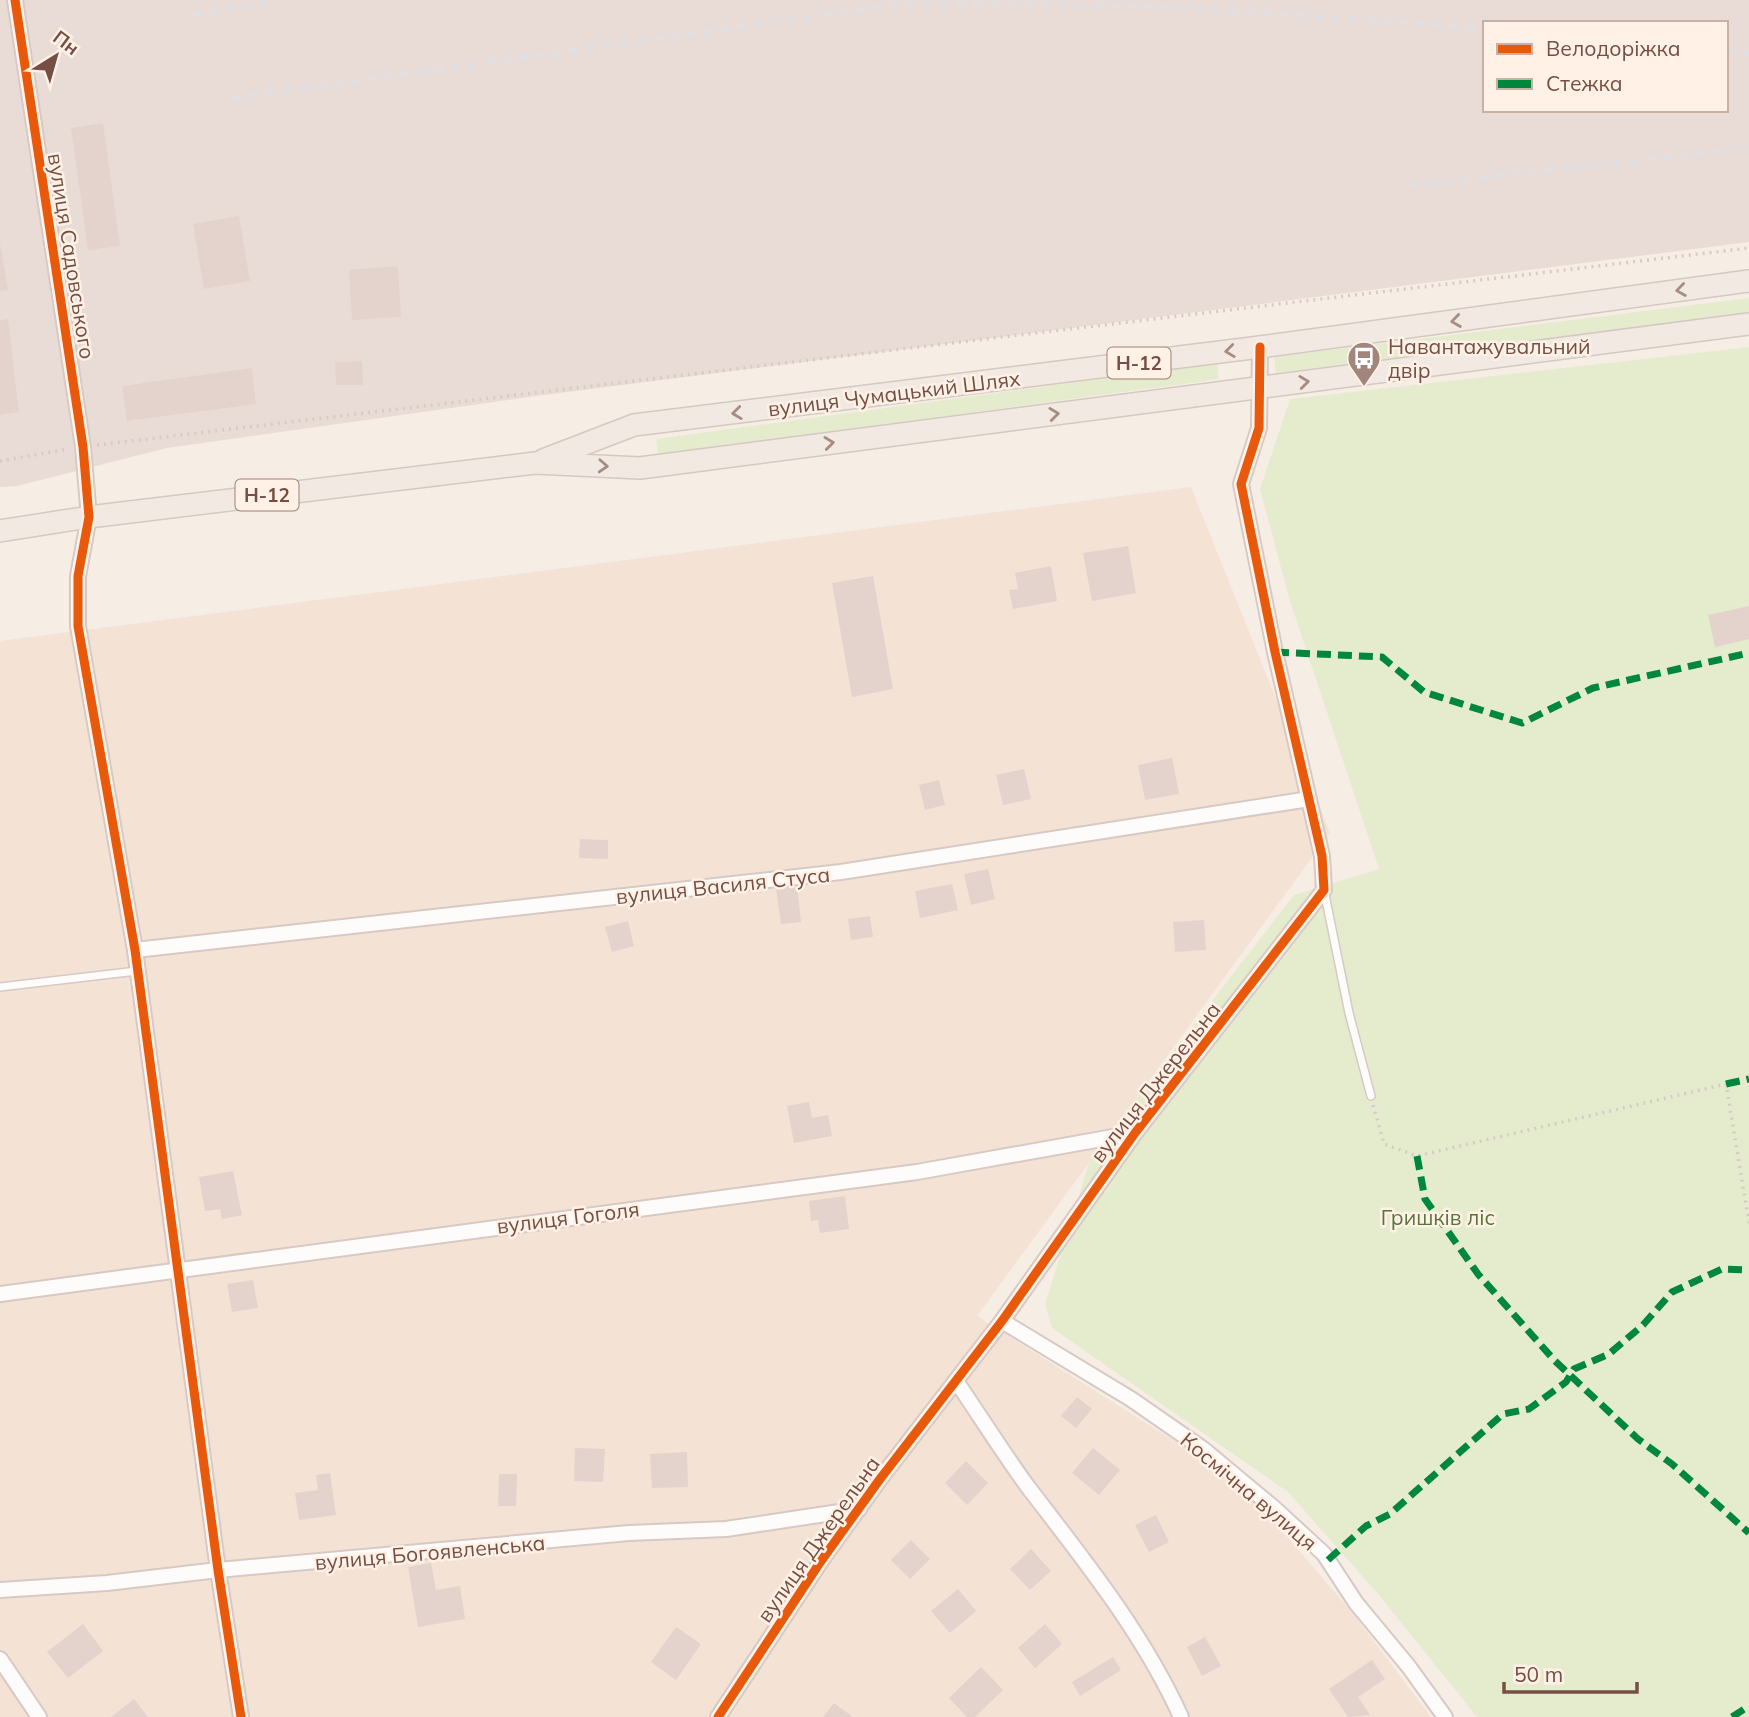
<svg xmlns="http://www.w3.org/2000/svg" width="1749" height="1717" viewBox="0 0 1749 1717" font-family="Mulish,sans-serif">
	<rect width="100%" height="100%" fill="#f6ede5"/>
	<!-- residential -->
	<polygon fill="#f4e2d5" points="1191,487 1330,833 977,1316 1193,1453 1267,1513 1354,1615 1431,1717 0,1717 0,641"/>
	<!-- industrial -->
	<path fill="#e9dcd6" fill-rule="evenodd" d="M 0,0 L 1749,0 L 1749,242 L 536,396 L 167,448 L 17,486 L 0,487 ZM 1485,23 L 1726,23 L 1726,110 L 1485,110 Z"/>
	<!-- green -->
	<g fill="#e5ecce">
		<polygon points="1749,298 1749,314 1276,373 1274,357"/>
		<polygon points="1749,347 1749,1717 1477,1717 1379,1595 1288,1492 1052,1328 1045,1304 1091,1157 1294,895 1379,869 1289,598 1260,489 1290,399"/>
		<polygon points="1217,363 1219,379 658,455 656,439"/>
	</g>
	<!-- building -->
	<g fill="#e3d3cc">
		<polygon points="103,123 120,246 88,250 71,128"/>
		<polygon points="239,216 250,281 204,289 193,224"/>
		<polygon points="0,243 8,290 0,291"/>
		<polygon points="398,266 401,317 352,320 349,270"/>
		<polygon points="8,319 19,412 0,415 0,320"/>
		<polygon points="362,361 363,385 336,385 335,362"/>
		<polygon points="252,368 256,404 127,421 122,386"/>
		<polygon points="1128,546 1136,593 1092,601 1083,553"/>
		<polygon points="1051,566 1057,601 1013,609 1009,590 1018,589 1015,573"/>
		<polygon points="873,576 893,689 852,697 832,583"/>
		<polygon points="1749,606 1749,639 1715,647 1708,615"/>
		<polygon points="1172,758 1179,794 1145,800 1138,765"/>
		<polygon points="1024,769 1031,799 1003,805 996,775"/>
		<polygon points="939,780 945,805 925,810 919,785"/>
		<polygon points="580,839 608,840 608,859 579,858"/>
		<polygon points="988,869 995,899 971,905 964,874"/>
		<polygon points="952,884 958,910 920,918 915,891"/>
		<polygon points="797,885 801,922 781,924 776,888"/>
		<polygon points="870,916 873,937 851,940 848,919"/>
		<polygon points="1204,920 1206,950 1175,952 1173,922"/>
		<polygon points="628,921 634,946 612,952 605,927"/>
		<polygon points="809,1102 812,1118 828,1115 832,1136 794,1143 787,1106"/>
		<polygon points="233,1171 242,1215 222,1219 220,1209 205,1211 199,1177"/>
		<polygon points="845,1196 849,1229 820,1233 818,1220 811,1221 809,1201"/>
		<polygon points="253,1280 258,1308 232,1312 227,1284"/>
		<polygon points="1077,1397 1092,1409 1076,1428 1061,1416"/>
		<polygon points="575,1448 605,1449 603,1482 574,1481"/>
		<polygon points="1093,1448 1120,1470 1099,1495 1072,1473"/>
		<polygon points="687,1452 688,1487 652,1488 650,1454"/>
		<polygon points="966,1461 988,1483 967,1505 945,1483"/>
		<polygon points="330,1473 336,1515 299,1520 295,1493 318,1490 316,1475"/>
		<polygon points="499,1474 517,1474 516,1506 498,1506"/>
		<polygon points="1156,1515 1169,1542 1149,1552 1135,1525"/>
		<polygon points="911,1540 930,1559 910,1579 891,1560"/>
		<polygon points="1031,1549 1051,1571 1030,1590 1010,1569"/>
		<polygon points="431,1563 436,1590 460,1586 465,1619 418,1627 408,1567"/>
		<polygon points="958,1589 976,1611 950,1633 931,1611"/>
		<polygon points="83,1624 103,1651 68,1678 47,1652"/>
		<polygon points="1045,1624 1062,1644 1035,1668 1018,1648"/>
		<polygon points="676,1627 701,1644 676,1680 651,1662"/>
		<polygon points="1205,1637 1221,1666 1202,1676 1187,1647"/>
		<polygon points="1113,1657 1121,1670 1080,1696 1072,1682"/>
		<polygon points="1372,1660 1385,1679 1358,1697 1370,1715 1348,1717 1329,1689"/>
		<polygon points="981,1667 1003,1690 975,1717 967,1717 949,1698"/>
		<polygon points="134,1699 148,1717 111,1717"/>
		<polygon points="834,1703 853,1717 823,1717"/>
	</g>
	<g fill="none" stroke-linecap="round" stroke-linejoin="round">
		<defs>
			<g id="service">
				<polyline points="1324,890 1349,1013 1371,1096"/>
				<polyline points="0,987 137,971"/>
			</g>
			<g id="minor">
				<polyline points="15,0 83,447 89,517 78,576 78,626 135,950 218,1570 241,1717"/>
				<polyline points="135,950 841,872 1309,799"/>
				<polyline points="0,1294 917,1172 1135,1133"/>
				<polyline points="1002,1321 1131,1399 1203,1449 1274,1508 1324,1554 1356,1603 1409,1667 1445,1717"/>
				<path d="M 956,1381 C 980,1416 1003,1453 1028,1487 C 1084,1560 1143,1633 1181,1717"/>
				<polyline points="0,1590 107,1583 218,1570 629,1533 726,1529 859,1509"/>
				<polyline points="0,1659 39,1717"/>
				<polyline points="718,1717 821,1561 880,1479 1002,1321 1135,1133 1324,890 1322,856 1275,652 1241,484 1259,428 1260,347"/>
			</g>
			<g id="primary">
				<polyline points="543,460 634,425 1260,347 1749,281"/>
				<polyline points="0,531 89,517 535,463 640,468 1749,324"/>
			</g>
		</defs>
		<!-- service casing -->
		<use href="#service" stroke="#d7c9c3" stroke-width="10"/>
		<!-- minor casing -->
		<use href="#minor" stroke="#d7c9c3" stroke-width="18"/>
		<!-- primary casing -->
		<use href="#primary" stroke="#d5c8c2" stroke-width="24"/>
		<!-- path -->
		<g stroke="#d7cbc7" stroke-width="3.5" stroke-dasharray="2 5" stroke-linecap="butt">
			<polyline points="97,445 1749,248"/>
			<polyline points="0,461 68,449"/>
			<polyline points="1373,1105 1384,1144 1417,1156 1726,1084 1749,1223"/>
		</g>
		<!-- service -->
		<use href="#service" stroke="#fefcfb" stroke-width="7"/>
		<!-- minor -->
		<use href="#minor" stroke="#fefcfb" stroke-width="14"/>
		<!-- primary -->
		<use href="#primary" stroke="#f2eae2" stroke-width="21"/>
		<!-- rail -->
		<g stroke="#e2dfe3" stroke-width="5" stroke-dasharray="10 7" stroke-linecap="butt">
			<polyline points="193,14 277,0"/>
			<polyline points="1726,51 1749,53"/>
			<path d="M 232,98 L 900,4 C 1094,0 1291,12 1485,29"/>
			<polyline points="1409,185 1749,148"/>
		</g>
		<!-- quiet -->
		<g stroke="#00873e" stroke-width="7" stroke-dasharray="14 7" stroke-linecap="butt">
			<polyline points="1275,652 1382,657 1424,692 1522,723 1593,688 1749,653"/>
			<polyline points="1726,1084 1749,1079"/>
			<polyline points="1417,1156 1425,1199 1478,1274 1555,1361 1638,1439 1672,1464 1749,1533"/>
			<polyline points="1328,1560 1366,1526 1390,1514 1503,1414 1529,1409 1566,1382 1574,1369 1609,1354 1643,1325 1672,1292 1722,1269 1749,1270"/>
			<polyline points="1732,1717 1749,1706"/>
		</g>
		<defs>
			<g id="cycleway">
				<polyline points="15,0 83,447 89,517 78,576 78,626 135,950 218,1570 241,1717"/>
				<polyline points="718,1717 821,1561 880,1479 1002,1321 1135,1133 1324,890 1322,856 1275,652 1241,484 1259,428 1260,347"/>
			</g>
		</defs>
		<!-- cycleway casing -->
		<use href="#cycleway" stroke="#fff1e5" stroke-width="13"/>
		<!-- cycleway -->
		<use href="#cycleway" stroke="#e8590c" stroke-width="9"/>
	</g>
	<!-- one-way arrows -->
	<defs><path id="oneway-chevron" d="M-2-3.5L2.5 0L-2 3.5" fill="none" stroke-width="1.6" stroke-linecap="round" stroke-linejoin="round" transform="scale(1.75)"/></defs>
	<g stroke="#a78c83">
		<use href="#oneway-chevron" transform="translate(1681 290) rotate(172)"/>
		<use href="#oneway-chevron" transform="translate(1456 321) rotate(172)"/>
		<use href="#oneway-chevron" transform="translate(1230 351) rotate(173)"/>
		<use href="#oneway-chevron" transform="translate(1304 382) rotate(-7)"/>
		<use href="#oneway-chevron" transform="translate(737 413) rotate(173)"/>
		<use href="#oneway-chevron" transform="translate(1054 414) rotate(-7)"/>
		<use href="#oneway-chevron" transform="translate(829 443) rotate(-7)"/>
		<use href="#oneway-chevron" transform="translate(603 466) rotate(3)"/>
	</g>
	<!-- icons -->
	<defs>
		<symbol id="bus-pin" viewBox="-11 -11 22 30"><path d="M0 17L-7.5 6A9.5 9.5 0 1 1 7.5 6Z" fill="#a2867c" stroke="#fff1e5"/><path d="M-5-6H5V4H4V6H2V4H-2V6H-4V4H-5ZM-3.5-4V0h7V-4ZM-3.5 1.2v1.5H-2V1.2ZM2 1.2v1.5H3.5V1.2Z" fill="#fff"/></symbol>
	</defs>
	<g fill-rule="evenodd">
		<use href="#bus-pin" x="1345" y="339" width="38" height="52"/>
	</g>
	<g text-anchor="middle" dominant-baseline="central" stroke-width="5" stroke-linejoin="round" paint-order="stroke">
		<!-- shield labels -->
		<g fill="#fff1e5" stroke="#9e7f74" stroke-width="2">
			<rect x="1107.5" y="347.5" width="63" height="31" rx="5"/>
			<rect x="235.5" y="479.5" width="63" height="31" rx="5"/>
		</g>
		<g font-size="19" font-weight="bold" fill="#754e44">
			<text x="1139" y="363">Н-12</text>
			<text x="267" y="495">Н-12</text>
		</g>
		<!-- street labels -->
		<g font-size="21" fill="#754e44" stroke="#fff1e5">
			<text transform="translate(72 256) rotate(81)">вулиця Садовського</text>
			<text transform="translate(894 393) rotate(-7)">вулиця Чумацький Шлях</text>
			<text transform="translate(723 885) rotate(-6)">вулиця Василя Стуса</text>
			<text transform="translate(1155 1082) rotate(-52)">вулиця Джерельна</text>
			<text transform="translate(568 1217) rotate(-7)">вулиця Гоголя</text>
			<text transform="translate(1249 1491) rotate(40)">Космічна вулиця</text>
			<text transform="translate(818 1539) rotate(-55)">вулиця Джерельна</text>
			<text transform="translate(430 1552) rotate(-5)">вулиця Богоявленська</text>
		</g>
		<!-- poi labels -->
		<g font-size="21" fill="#754e44" stroke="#fff1e5" text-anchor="start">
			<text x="1388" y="346">Навантажувальний<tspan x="1388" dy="24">двір</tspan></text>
		</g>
		<!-- park labels -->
		<g font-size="21" fill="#557639" stroke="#fff1e5">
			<text x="1438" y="1217">Гришків ліс</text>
		</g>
	</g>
	<!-- legend -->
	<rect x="1483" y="21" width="245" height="91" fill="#fff1e5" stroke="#c8b0a5" stroke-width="2"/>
	<rect x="1497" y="44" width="35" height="10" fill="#e8590c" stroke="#c8b0a5" stroke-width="2"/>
	<text x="1546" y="56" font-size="21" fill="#754e44">Велодоріжка</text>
	<rect x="1497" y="79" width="35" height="10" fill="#00873e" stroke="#c8b0a5" stroke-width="2"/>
	<text x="1546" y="91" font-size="21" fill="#754e44">Стежка</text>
	<!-- north arrow -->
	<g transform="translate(56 56) rotate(37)" stroke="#fff1e5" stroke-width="5" paint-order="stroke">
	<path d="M0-5L12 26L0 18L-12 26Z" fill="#754e44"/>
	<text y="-10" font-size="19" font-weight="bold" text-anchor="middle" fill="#754e44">Пн</text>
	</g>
	<!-- scale -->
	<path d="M1504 1682v10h133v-10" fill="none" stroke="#754e44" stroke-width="3.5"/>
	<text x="1514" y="1682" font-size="21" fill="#754e44" stroke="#fff1e5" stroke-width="5" paint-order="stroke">50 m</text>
</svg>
